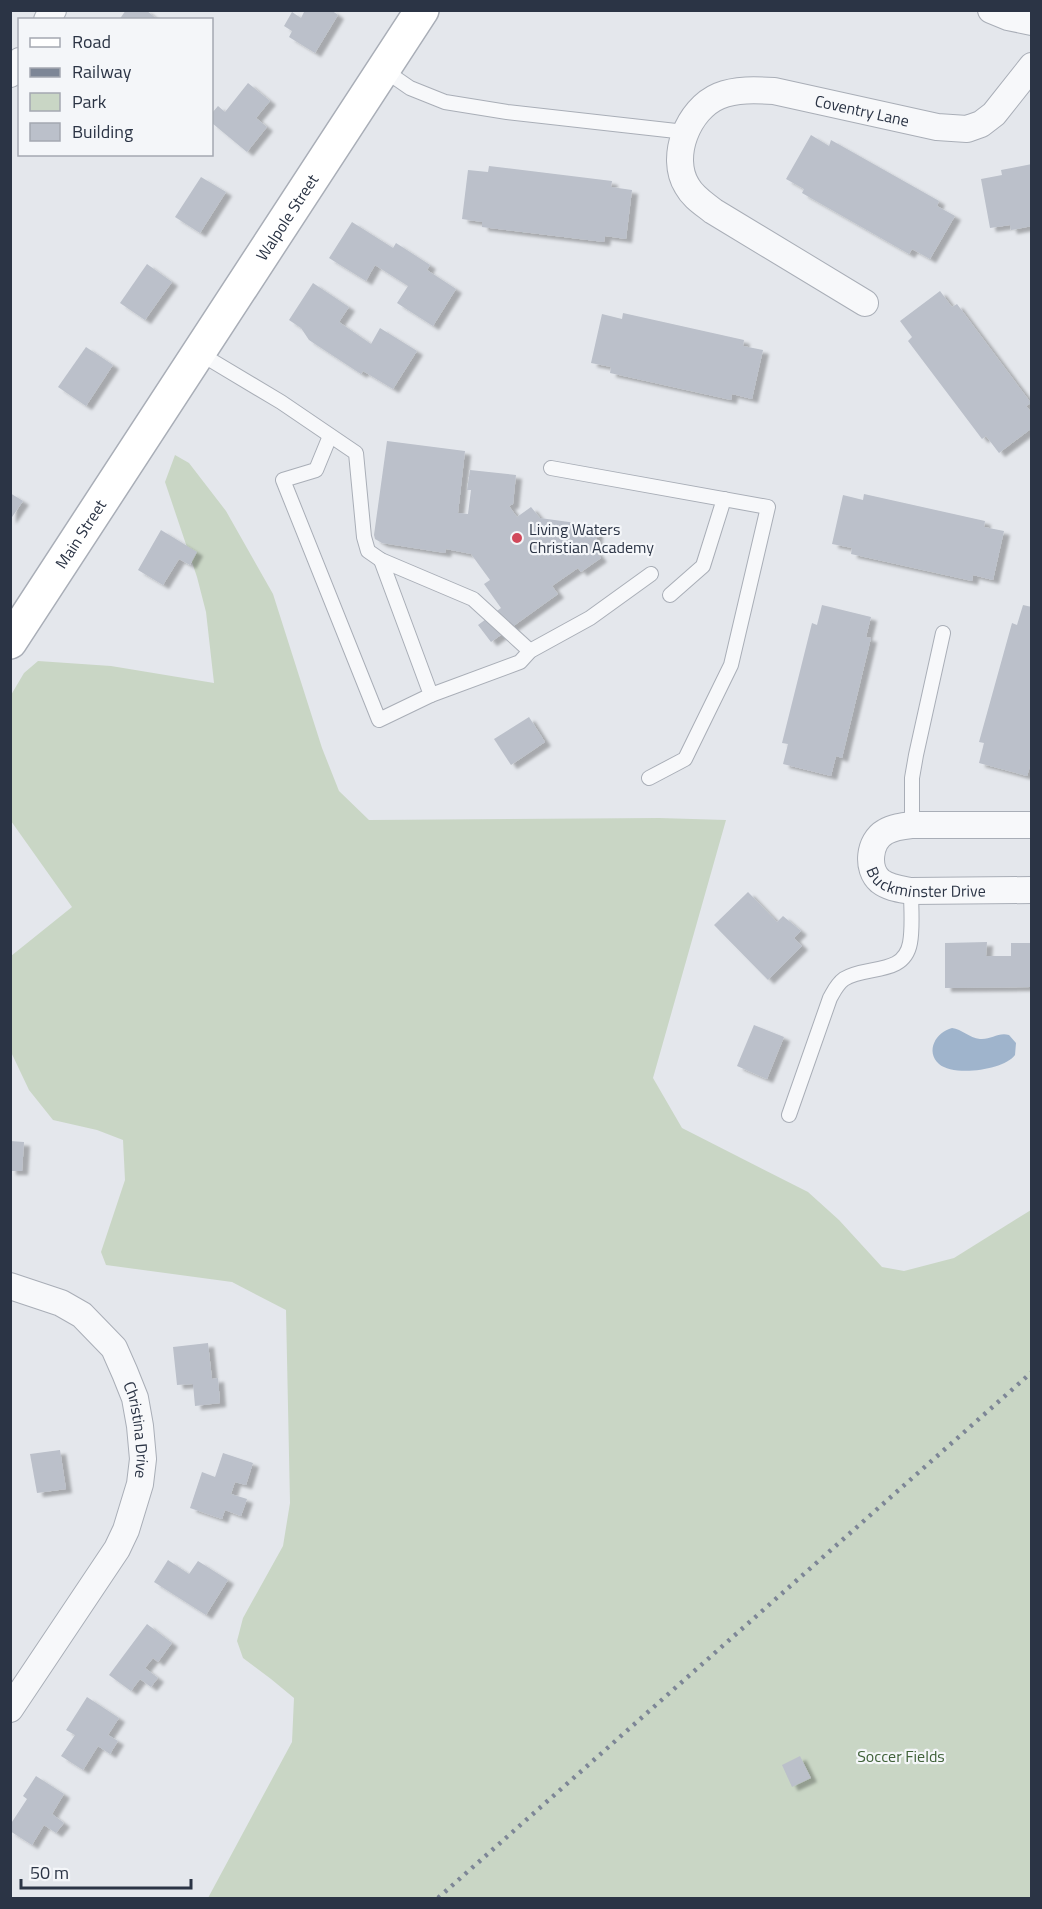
<svg xmlns="http://www.w3.org/2000/svg" width="1042" height="1909" viewBox="0 0 1042 1909" font-family="'Titillium Web',sans-serif">
	<defs>
		<filter id="shadow"><feDropShadow dx="6" dy="4" stdDeviation="1.5" flood-color="#0004"/></filter>
	</defs>
	<rect width="100%" height="100%" fill="#e4e7ec"/>
	<!-- green -->
	<polygon fill="#c9d6c5" points="175,455 189,463 226,511 273,594 322,748 339,791 369,820 659,818 726,820 653,1078 682,1128 808,1192 839,1220 882,1267 904,1271 954,1258 1031,1210 1031,1898 208,1898 292,1742 294,1698 271,1679 243,1658 237,1641 243,1618 283,1546 290,1503 286,1310 232,1282 106,1265 101,1252 125,1180 123,1140 97,1130 53,1120 29,1090 11,1052 11,956 72,907 11,821 11,695 24,673 38,661 111,666 214,683 206,612 197,577 165,482"/>
	<!-- water -->
	<path fill="#9fb4cc" d="M 952,1028 C 962,1029 969,1038 980,1039 C 991,1040 998,1032 1009,1035 L 1016,1043 L 1015,1055 C 1004,1070 954,1077 939,1064 C 925,1051 936,1032 952,1028 Z"/>
	<!-- building -->
	<g fill="#bbc0ca" filter="url(#shadow)">
		<polygon points="126,10 146,10 158,20 119,20"/>
		<polygon points="305,10 331,10 338,15 315,53 289,37 292,31 284,26 292,12 301,18"/>
		<polygon points="248,83 270,101 256,118 267,127 247,152 212,123 212,113 218,106 225,112"/>
		<polygon points="811,135 829,146 831,140 939,201 937,206 955,216 930,259 912,249 909,254 802,193 804,189 786,179"/>
		<polygon points="1032,164 1032,226 1011,230 1010,225 990,228 981,179 1002,175 1001,170"/>
		<polygon points="489,166 612,181 611,187 632,190 626,239 605,236 604,242 482,227 482,222 462,219 468,170 488,172"/>
		<polygon points="201,177 226,192 200,233 175,217"/>
		<polygon points="352,222 393,248 396,243 430,265 427,270 456,289 433,326 397,303 408,286 375,265 366,281 329,258"/>
		<polygon points="147,264 172,282 145,320 120,303"/>
		<polygon points="313,283 349,307 339,322 371,344 380,328 417,351 393,389 363,371 361,374 309,340 301,328 289,320"/>
		<polygon points="940,291 952,307 957,304 1031,403 1026,406 1032,413 1032,428 999,453 986,436 982,439 908,341 912,337 900,321"/>
		<polygon points="623,313 744,340 743,346 763,350 752,399 732,394 731,400 610,373 611,367 591,363 602,314 622,319"/>
		<polygon points="86,347 113,365 86,406 58,387"/>
		<polygon points="387,441 465,451 458,513 468,514 471,490 467,490 470,470 516,475 513,504 509,506 517,517 531,507 540,518 598,526 595,550 601,558 581,572 578,568 552,586 558,594 491,642 478,625 501,608 484,584 490,580 471,554 446,549 445,553 382,543 375,539 374,535"/>
		<polygon points="10,493 23,501 10,520"/>
		<polygon points="864,494 985,521 984,527 1004,531 993,580 973,575 972,581 851,554 852,548 832,544 843,495 863,500"/>
		<polygon points="161,530 197,552 190,565 179,559 163,585 138,570"/>
		<polygon points="822,605 871,617 866,637 871,638 842,758 836,756 831,776 783,764 788,744 782,743 812,623 817,625"/>
		<polygon points="1023,605 1032,607 1032,760 1027,776 979,763 984,743 979,742 1012,623 1017,625"/>
		<polygon points="529,717 545,742 511,765 494,739"/>
		<polygon points="748,892 777,922 783,916 801,931 794,938 802,946 768,980 714,925"/>
		<polygon points="987,942 986,956 1011,956 1011,943 1032,943 1032,987 945,988 945,943"/>
		<polygon points="754,1025 784,1037 767,1079 737,1066"/>
		<polygon points="10,1141 24,1142 22,1171 10,1171"/>
		<polygon points="208,1343 212,1379 218,1378 220,1403 195,1406 193,1384 177,1385 173,1347"/>
		<polygon points="60,1450 66,1489 37,1493 30,1454"/>
		<polygon points="223,1453 253,1463 246,1485 235,1482 231,1494 247,1499 241,1516 225,1510 222,1519 190,1508 202,1472 215,1477"/>
		<polygon points="168,1560 189,1574 198,1561 228,1580 206,1615 154,1582"/>
		<polygon points="147,1624 172,1643 158,1662 153,1658 145,1668 158,1678 151,1687 140,1679 131,1691 109,1675"/>
		<polygon points="87,1697 119,1718 108,1735 118,1741 110,1754 98,1746 83,1770 61,1756 75,1735 66,1730"/>
		<polygon points="800,1756 811,1778 792,1787 782,1765"/>
		<polygon points="36,1776 64,1794 52,1814 64,1823 56,1833 44,1825 32,1845 10,1831 10,1825 27,1799 23,1796"/>
	</g>
	<g fill="none" stroke-linecap="round" stroke-linejoin="round">
		<defs>
			<g id="lane">
				<polyline points="384,70 410,88 445,102 507,112 685,132"/>
				<polyline points="199,353 281,402 356,453 364,537 368,551 381,560 473,599 530,651"/>
				<polyline points="330,436 316,470 283,480 379,720 431,695 381,560"/>
				<polyline points="551,468 768,507 731,665 685,759 649,778"/>
				<polyline points="670,595 703,566 724,499"/>
				<polyline points="431,695 520,662 530,651 590,618 651,574"/>
				<polyline points="912,825 912,778 916,755 943,633"/>
				<path d="M 789,1115 L 830,998 C 834,991 837,984 844,979 C 866,965 904,976 910,943 C 913,927 911,908 911,891"/>
			</g>
			<g id="street">
				<polyline points="991,10 1008,17 1032,22"/>
				<polyline points="47,20 53,10"/>
				<polyline points="10,74 20,61"/>
				<path id="s1" d="M 865,303 L 713,211 C 703,203 693,197 687,186 C 669,157 688,109 719,96 C 736,89 756,90 774,91 L 937,127 L 967,129 L 981,124 L 994,114 L 1032,66"/>
				<path id="s2" d="M 1032,825 L 912,825 C 903,826 893,827 885,832 C 869,841 866,869 880,881 C 889,888 900,889 911,891 L 1032,890"/>
				<path id="s3" d="M 10,1286 L 61,1303 L 82,1315 L 114,1348 L 125,1373 L 135,1398 L 140,1426 L 143,1459 L 140,1484 L 126,1530 L 117,1549 L 10,1709"/>
			</g>
			<g id="secondary">
				<path id="s4" d="M 10,642 L 422,10"/>
			</g>
		</defs>
		<!-- lane casing -->
		<use href="#lane" stroke="#a9aeb7" stroke-width="16"/>
		<!-- street casing -->
		<use href="#street" stroke="#a9aeb7" stroke-width="28"/>
		<!-- secondary casing -->
		<use href="#secondary" stroke="#a9aeb7" stroke-width="36"/>
		<!-- lane -->
		<use href="#lane" stroke="#f7f8fa" stroke-width="14"/>
		<!-- street -->
		<use href="#street" stroke="#f7f8fa" stroke-width="26"/>
		<!-- secondary -->
		<use href="#secondary" stroke="#fff" stroke-width="33"/>
		<!-- rail -->
		<polyline stroke="#7d8696" stroke-width="4.5" stroke-dasharray="3 6" stroke-linecap="butt" points="438,1898 1032,1372"/>
	</g>
	<!-- markers -->
	<circle fill="#d1495b" stroke="#f4f6f9" stroke-width="2" cx="517" cy="538" r="6"/>
	<g text-anchor="middle" dominant-baseline="central" stroke-width="4.5" stroke-linejoin="round" paint-order="stroke">
		<!-- street labels -->
		<g font-size="16" fill="#2b3445" stroke="#f4f6f9">
			<text stroke="none"><textPath href="#s1" startOffset="466">Coventry Lane</textPath></text>
			<text stroke="none"><textPath href="#s4" startOffset="507">Walpole Street</textPath></text>
			<text stroke="none"><textPath href="#s4" startOffset="129">Main Street</textPath></text>
			<text stroke="none"><textPath href="#s2" startOffset="250">Buckminster Drive</textPath></text>
			<text stroke="none"><textPath href="#s3" startOffset="210">Christina Drive</textPath></text>
		</g>
		<!-- poi labels -->
		<g font-size="16" fill="#2b3445" stroke="#f4f6f9" text-anchor="start">
			<text x="529" y="529">Living Waters<tspan x="529" dy="18">Christian Academy</tspan></text>
		</g>
		<!-- park labels -->
		<g font-size="16" fill="#3f6138" stroke="#f4f6f9">
			<text x="901" y="1756">Soccer Fields</text>
		</g>
	</g>
	<!-- border -->
	<rect width="1042" height="1909" fill="none" stroke="#2b3445" stroke-width="24"/>
	<!-- legend -->
	<rect x="18" y="18" width="195" height="138" fill="#f4f6f9" stroke="#a4a8b1" stroke-width="1.5"/>
	<rect x="30" y="38" width="30" height="9" fill="#ffffff" stroke="#a4a8b1" stroke-width="1.5"/>
	<text x="72" y="48" font-size="18" fill="#2b3445">Road</text>
	<rect x="30" y="68" width="30" height="9" fill="#7d8696" stroke="#a4a8b1" stroke-width="1.5"/>
	<text x="72" y="78" font-size="18" fill="#2b3445">Railway</text>
	<rect x="30" y="93" width="30" height="18" fill="#c9d6c5" stroke="#a4a8b1" stroke-width="1.5"/>
	<text x="72" y="108" font-size="18" fill="#2b3445">Park</text>
	<rect x="30" y="123" width="30" height="18" fill="#bbc0ca" stroke="#a4a8b1" stroke-width="1.5"/>
	<text x="72" y="138" font-size="18" fill="#2b3445">Building</text>
	<!-- scale -->
	<path d="M21 1879v9h170v-9" fill="none" stroke="#2b3445" stroke-width="3"/>
	<text x="30" y="1879" font-size="18" fill="#2b3445" stroke="#f4f6f9" stroke-width="4.5" paint-order="stroke">50 m</text>
</svg>
